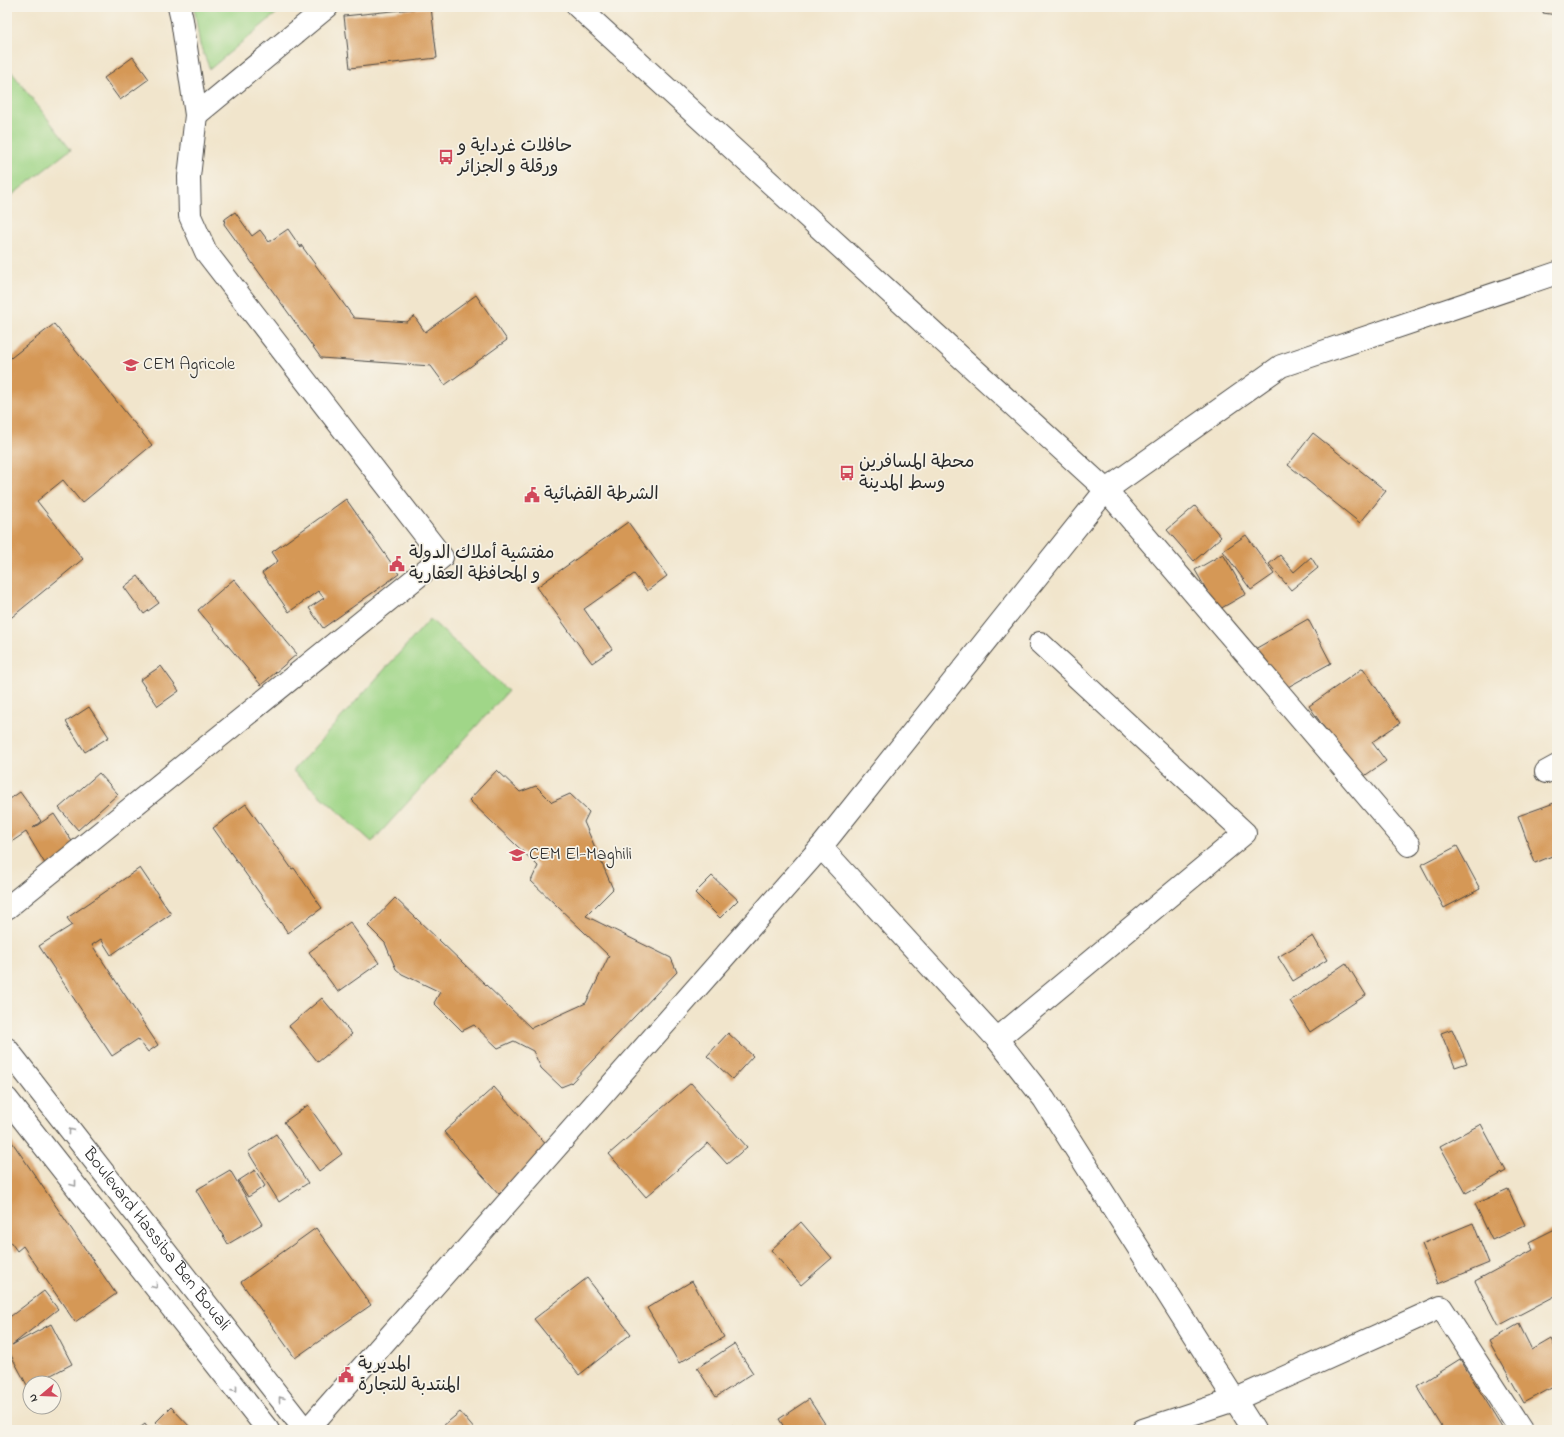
<svg xmlns="http://www.w3.org/2000/svg" width="1564" height="1437" viewBox="0 0 1564 1437" font-family="'Indie Flower','Playpen Sans Arabic',sans-serif">
	<rect width="100%" height="100%" fill="#f7f3e8"/>
	<filter id="ink" filterUnits="userSpaceOnUse"><feTurbulence type="fractalNoise" baseFrequency=".025" numOctaves="2"/><feDisplacementMap in="SourceGraphic" scale="8" xChannelSelector="R" yChannelSelector="G"/><feConvolveMatrix kernelMatrix="1 2 1 2 8 2 1 2 1" color-interpolation-filters="sRGB"/></filter>
	<filter id="wash" filterUnits="userSpaceOnUse"><feTurbulence type="fractalNoise" baseFrequency=".012" numOctaves="4" result="noise"/><feDisplacementMap in="SourceGraphic" scale="16" xChannelSelector="R" yChannelSelector="G"/><feGaussianBlur stdDeviation="0.9" result="paint"/><feColorMatrix in="noise" values="0 0 0 0 0 0 0 0 0 0 0 0 0 0 0 0 0 1.4 0 .05"/><feComposite in="paint" operator="in"/></filter>
	<g filter="url(#wash)">
		<rect width="100%" height="100%" fill="#f1e5cc"/>
		<!-- green -->
		<g fill="#a0d688" stroke="#66805a">
			<polygon points="194,7 284,7 210,69 200,45"/>
			<polygon points="7,66 71,149 7,199"/>
			<polygon points="430,619 508,691 372,842 293,771"/>
		</g>
		<g id="blocks">
			<!-- building -->
			<g fill="#d59857">
				<polygon points="431,7 437,58 350,68 344,16"/>
				<polygon points="1544,7 1557,7 1557,15 1543,13"/>
				<polygon points="133,57 149,79 120,100 104,78"/>
				<polygon points="235,212 252,236 260,230 269,242 288,229 301,248 301,245 354,318 407,322 414,316 425,332 476,295 507,340 445,385 431,366 321,358 224,224 225,219"/>
				<polygon points="54,324 152,445 82,503 63,480 37,501 83,559 7,621 7,361"/>
				<polygon points="1313,433 1386,491 1360,523 1288,465"/>
				<polygon points="346,499 399,574 323,628 309,608 324,598 318,591 289,612 262,573 278,561 272,552"/>
				<polygon points="1195,506 1221,537 1194,561 1167,530"/>
				<polygon points="628,522 667,576 647,591 634,574 584,609 612,649 592,663 537,587"/>
				<polygon points="1246,535 1274,574 1251,590 1223,551"/>
				<polygon points="1223,554 1246,594 1218,610 1195,570"/>
				<polygon points="1280,555 1294,572 1311,557 1318,568 1291,590 1269,564"/>
				<polygon points="138,576 159,603 144,614 124,587"/>
				<polygon points="234,579 297,654 261,685 198,610"/>
				<polygon points="1308,619 1331,663 1279,692 1255,649"/>
				<polygon points="161,666 179,691 158,706 140,680"/>
				<polygon points="1363,668 1400,723 1372,742 1386,761 1360,779 1309,706"/>
				<polygon points="89,707 109,737 85,752 66,722"/>
				<polygon points="497,770 520,792 536,786 552,802 570,794 589,812 584,822 613,889 586,916 671,958 677,972 571,1083 561,1087 541,1068 533,1051 514,1041 498,1048 474,1025 462,1031 434,1003 440,992 402,974 396,969 385,943 368,926 395,898 531,1028 586,1003 609,956 531,881 538,866 469,800"/>
				<polygon points="99,773 118,794 78,830 59,808"/>
				<polygon points="20,792 41,821 33,828 54,814 77,849 47,867 26,832 7,845 7,801"/>
				<polygon points="1557,802 1557,854 1535,863 1518,816"/>
				<polygon points="246,804 292,869 294,868 322,908 288,933 213,828"/>
				<polygon points="1457,846 1480,889 1444,908 1421,865"/>
				<polygon points="140,868 171,914 111,955 101,939 92,945 158,1045 148,1052 138,1039 112,1056 39,946 72,925 67,918"/>
				<polygon points="712,876 738,900 720,918 695,893"/>
				<polygon points="350,922 379,963 338,992 309,952"/>
				<polygon points="1313,936 1327,960 1293,981 1278,957"/>
				<polygon points="1346,963 1366,995 1310,1032 1290,1001"/>
				<polygon points="322,998 352,1034 318,1062 289,1026"/>
				<polygon points="1452,1029 1467,1063 1455,1067 1441,1033"/>
				<polygon points="728,1033 753,1056 732,1079 707,1056"/>
				<polygon points="691,1083 747,1147 727,1164 708,1143 646,1197 609,1154"/>
				<polygon points="494,1087 550,1149 499,1194 444,1132"/>
				<polygon points="308,1105 342,1154 319,1171 284,1122"/>
				<polygon points="1481,1124 1506,1171 1466,1193 1440,1146"/>
				<polygon points="276,1134 308,1183 279,1202 248,1152"/>
				<polygon points="10,1139 116,1294 75,1322 23,1246 17,1251 7,1237 7,1141"/>
				<polygon points="230,1170 262,1224 228,1244 196,1190"/>
				<polygon points="255,1170 265,1186 248,1197 238,1181"/>
				<polygon points="1508,1189 1525,1225 1492,1240 1475,1204"/>
				<polygon points="801,1222 832,1258 801,1285 771,1250"/>
				<polygon points="1473,1223 1489,1263 1438,1284 1422,1244"/>
				<polygon points="316,1228 371,1305 295,1358 241,1282"/>
				<polygon points="1557,1228 1557,1295 1498,1326 1475,1281 1533,1250 1529,1242"/>
				<polygon points="587,1278 631,1334 579,1375 534,1319"/>
				<polygon points="692,1281 724,1337 679,1363 647,1308"/>
				<polygon points="44,1291 58,1309 12,1345 51,1324 72,1364 36,1383 30,1383 30,1386 28,1387 7,1348 7,1319"/>
				<polygon points="1519,1324 1532,1350 1551,1339 1557,1351 1557,1385 1524,1403 1489,1341"/>
				<polygon points="734,1344 753,1373 716,1397 697,1368"/>
				<polygon points="1460,1359 1504,1430 1444,1430 1417,1386"/>
				<polygon points="809,1399 829,1430 786,1430 779,1419"/>
				<polygon points="171,1407 193,1430 164,1430 156,1422"/>
				<polygon points="460,1412 475,1430 438,1430"/>
				<polygon points="145,1424 149,1430 137,1430"/>
				<polygon points="733,1425 736,1430 725,1430"/>
			</g>
		</g>
	</g>
	<g filter="url(#ink)">
		<use href="#blocks" fill-opacity="0" stroke="#494743" stroke-width="1"/>
		<g fill="none" stroke-linecap="round" stroke-linejoin="round">
			<defs>
				<g id="minor">
					<polyline points="578,7 1106,490 1409,845"/>
					<polyline points="196,115 327,7"/>
					<polyline points="1546,772 1557,766"/>
					<polyline points="821,847 997,1039 1044,1099 1254,1430"/>
					<polyline points="7,908 442,557 206,252 190,216 189,177 196,115 182,20 179,7"/>
					<polyline points="997,1039 1245,833 1040,643"/>
					<polyline points="307,1430 821,847 1106,490 1281,366 1557,273"/>
					<polyline points="1143,1430 1234,1400 1441,1307 1521,1430"/>
				</g>
				<g id="tertiary">
					<path id="s1" d="M 7,1049 L 305,1430"/>
					<polyline points="7,1099 268,1430"/>
				</g>
			</defs>
			<!-- minor casing -->
			<use href="#minor" stroke="#494743" stroke-width="24"/>
			<!-- tertiary casing -->
			<use href="#tertiary" stroke="#494743" stroke-width="24"/>
			<!-- minor -->
			<use href="#minor" stroke="#fff" stroke-width="22"/>
			<!-- tertiary -->
			<use href="#tertiary" stroke="#fff" stroke-width="22"/>
		</g>
		<!-- one-way arrows -->
		<defs><path id="oneway-chevron" d="M-2-3.5L2.5 0L-2 3.5" fill="none" stroke-width="1.6" stroke-linecap="round" stroke-linejoin="round"/></defs>
		<g stroke="#a0a0a0">
			<use href="#oneway-chevron" transform="translate(71 1131) rotate(-128)"/>
			<use href="#oneway-chevron" transform="translate(74 1184) rotate(52)"/>
			<use href="#oneway-chevron" transform="translate(155 1286) rotate(52)"/>
			<use href="#oneway-chevron" transform="translate(235 1389) rotate(52)"/>
			<use href="#oneway-chevron" transform="translate(281 1399) rotate(-128)"/>
		</g>
	</g>
	<!-- icons -->
	<defs>
		<symbol id="bus-bare" viewBox="-9 -9 18 18"><path d="M-5-6H5V4H4V6H2V4H-2V6H-4V4H-5ZM-3.5-4V0h7V-4ZM-3.5 1.2v1.5H-2V1.2ZM2 1.2v1.5H3.5V1.2Z" fill="#d1495b" stroke="#f7f3e8" stroke-width="2.5" paint-order="stroke"/></symbol>
		<symbol id="school-bare" viewBox="-9 -9 18 18"><path d="M0-5L7-2L0 1L-7-2ZM-4 1L0 2.5L4 1V4Q0 6-4 4Z" fill="#d1495b" stroke="#f7f3e8" stroke-width="2.5" paint-order="stroke"/></symbol>
		<symbol id="civic-bare" viewBox="-9 -9 18 18"><path d="M-.6-6.5H3V-4.5H.6V-3L4-1V1h2V6H-6V1h2V-1L-.6-3ZM-1.2 2.5V6h2.4V2.5Z" fill="#d1495b" stroke="#f7f3e8" stroke-width="2.5" paint-order="stroke"/></symbol>
	</defs>
	<g fill-rule="evenodd">
		<use href="#bus-bare" x="435" y="146" width="22" height="22"/>
		<use href="#school-bare" x="120" y="354" width="22" height="22"/>
		<use href="#bus-bare" x="836" y="462" width="22" height="22"/>
		<use href="#civic-bare" x="521" y="484" width="22" height="22"/>
		<use href="#civic-bare" x="386" y="553" width="22" height="22"/>
		<use href="#school-bare" x="506" y="844" width="22" height="22"/>
		<use href="#civic-bare" x="335" y="1364" width="22" height="22"/>
	</g>
	<g text-anchor="middle" dominant-baseline="central" stroke-width="3.5" stroke-linejoin="round" paint-order="stroke">
		<!-- poi labels -->
		<g font-size="18" fill="#2b2b2b" stroke="#f7f3e8" text-anchor="start">
			<text x="458" y="147">حافلات غرداية و<tspan x="458" dy="21">ورقلة و الجزائر</tspan></text>
			<text x="143" y="365">CEM Agricole</text>
			<text x="859" y="463">محطة المسافرين<tspan x="859" dy="21">وسط المدينة</tspan></text>
			<text x="544" y="495">الشرطة القضائية</text>
			<text x="409" y="554">مفتشية أملاك الدولة<tspan x="409" dy="21">و المحافظة العقارية</tspan></text>
			<text x="529" y="855">CEM El-Maghili</text>
			<text x="358" y="1365">المديرية<tspan x="358" dy="21">المنتدبة للتجارة</tspan></text>
		</g>
		<!-- street labels -->
		<g font-size="18" fill="#2b2b2b" stroke="#f7f3e8">
			<text stroke="none"><textPath href="#s1" startOffset="242">Boulevard Hassiba Ben Bouali</textPath></text>
		</g>
	</g>
	<!-- margin -->
	<rect width="1564" height="1437" fill="none" stroke="#f7f3e8" stroke-width="24"/>
	<!-- north arrow -->
	<g transform="translate(42 1395) rotate(251)"><circle r="19" fill="#f7f3e8" stroke="#a5a39c"/>
	<path d="M0-3L7 15L0 10L-7 15Z" fill="#d1495b"/>
	<text y="-6" font-size="11" font-weight="bold" text-anchor="middle" fill="#2b2b2b">N</text>
	</g>
</svg>
